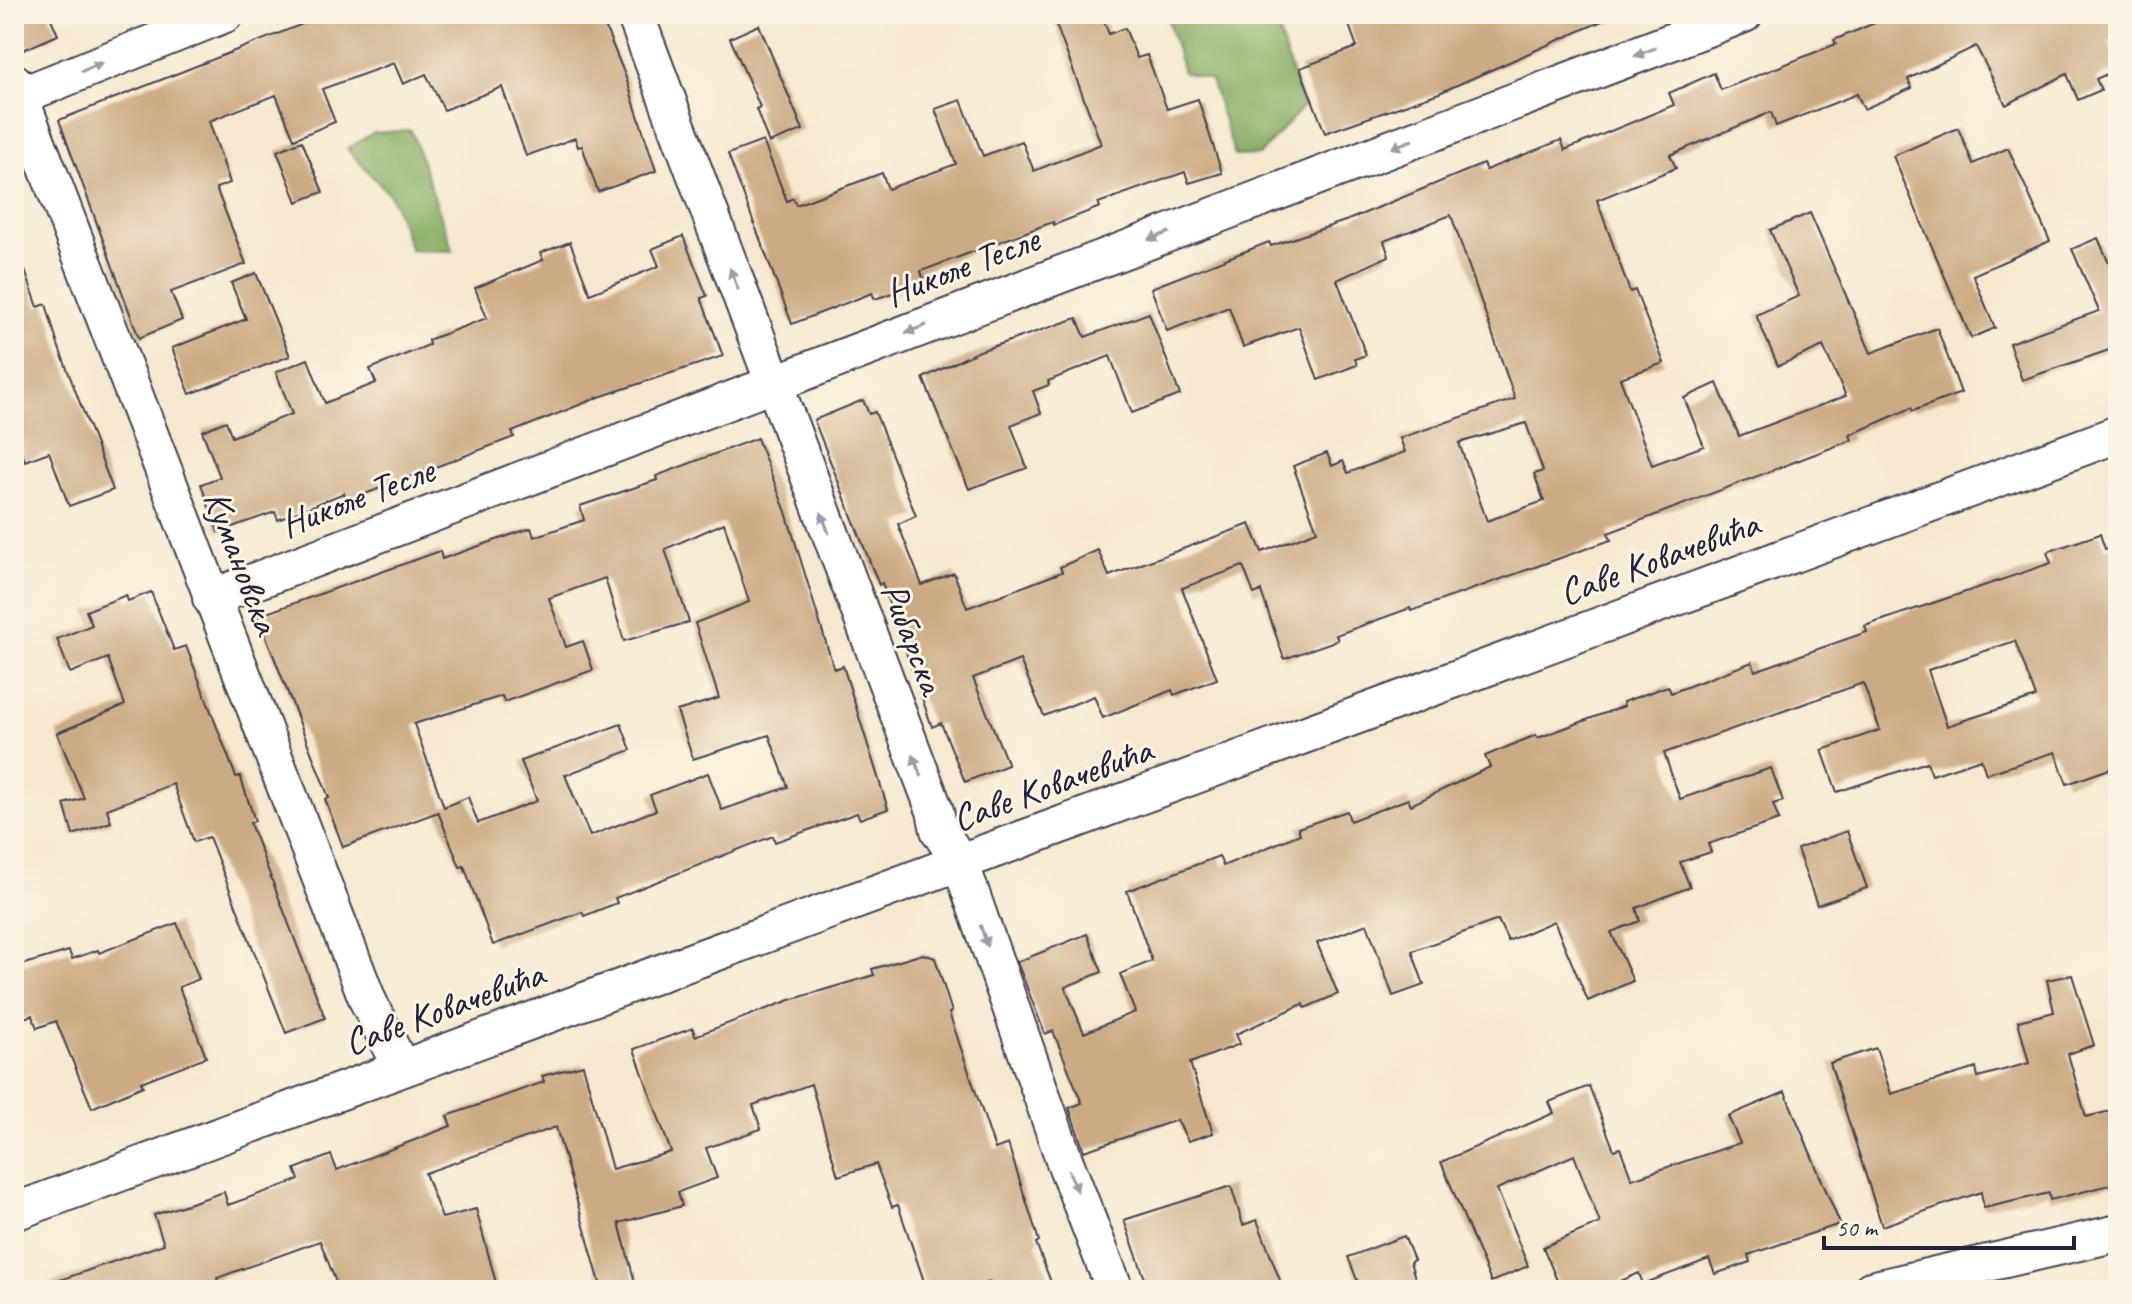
<svg xmlns="http://www.w3.org/2000/svg" width="2132" height="1304" viewBox="0 0 2132 1304" font-family="Caveat,sans-serif">
	<rect width="100%" height="100%" fill="#fcf5e5"/>
	<filter id="ink" filterUnits="userSpaceOnUse"><feTurbulence type="fractalNoise" baseFrequency=".0125" numOctaves="2"/><feDisplacementMap in="SourceGraphic" scale="16" xChannelSelector="R" yChannelSelector="G"/><feConvolveMatrix kernelMatrix="1 2 1 2 8 2 1 2 1" color-interpolation-filters="sRGB"/></filter>
	<filter id="wash" filterUnits="userSpaceOnUse"><feTurbulence type="fractalNoise" baseFrequency=".006" numOctaves="4" result="noise"/><feDisplacementMap in="SourceGraphic" scale="32" xChannelSelector="R" yChannelSelector="G"/><feGaussianBlur stdDeviation="1.8" result="paint"/><feColorMatrix in="noise" values="0 0 0 0 0 0 0 0 0 0 0 0 0 0 0 0 0 1.4 0 .05"/><feComposite in="paint" operator="in"/></filter>
	<g filter="url(#wash)">
		<rect width="100%" height="100%" fill="#f6e8cf"/>
		<!-- forest -->
		<g fill="#86ad64" stroke="#546850" stroke-width="2">
			<polygon points="1166,14 1273,14 1303,107 1259,155 1235,156 1211,80 1183,72"/>
			<polygon points="411,130 453,251 411,250 391,196 347,149 373,133"/>
		</g>
		<g id="blocks">
			<!-- building -->
			<g fill="#ccab84" fill-rule="evenodd">
				<polygon points="14,14 49,14 58,35 21,51 14,34"/>
				<polygon points="328,14 600,14 625,75 656,171 598,192 582,146 578,147 575,138 526,156 502,87 444,110 426,74 403,84 394,63 322,89 335,122 294,139 276,95 209,121 230,183 216,188 246,264 171,292 182,320 139,338 59,120"/>
				<polygon points="1052,14 1101,14 1109,34 1125,28 1137,58 1147,55 1167,109 1198,99 1222,173 1189,183 1185,172 1098,203 1100,207 1054,225 1053,222 921,271 924,282 875,299 872,293 792,324 728,154 763,141 787,201 793,198 796,205 882,173 888,189 956,164 935,109 961,100 983,156 1022,141 1034,171 1101,144"/>
				<polygon points="1345,14 1618,14 1439,93 1325,133 1300,68 1357,47"/>
				<path d="M 1896,14 L 2118,14 L 2118,36 L 2109,41 L 2118,69 L 2096,79 L 2101,90 L 2078,100 L 2067,74 L 2006,105 L 1976,46 L 1908,79 L 1912,88 L 1864,109 L 1857,94 L 1776,126 L 1771,112 L 1670,155 L 1676,168 L 1597,200 L 1630,292 L 1635,290 L 1664,363 L 1620,378 L 1652,465 L 1704,446 L 1684,398 L 1717,383 L 1739,436 L 1846,396 L 1823,346 L 1778,366 L 1756,315 L 1799,296 L 1770,230 L 1810,213 L 1871,353 L 1937,328 L 1961,393 L 1913,411 L 1911,408 L 1850,435 L 1852,440 L 1608,533 L 1611,540 L 1411,611 L 1410,608 L 1336,635 L 1338,640 L 1284,659 L 1261,591 L 1254,594 L 1243,566 L 1182,588 L 1217,679 L 1174,695 L 1172,690 L 1103,718 L 1094,696 L 1044,716 L 1020,660 L 973,678 L 1008,765 L 965,782 L 941,723 L 932,727 L 882,583 L 879,585 L 814,420 L 863,400 L 869,414 L 875,412 L 916,516 L 898,524 L 922,585 L 954,573 L 967,608 L 1062,572 L 1060,567 L 1098,550 L 1109,576 L 1250,524 L 1262,552 L 1317,531 L 1293,466 L 1327,453 L 1332,466 L 1343,461 L 1348,473 L 1405,452 L 1400,438 L 1515,399 L 1451,215 L 1384,241 L 1389,256 L 1337,280 L 1366,355 L 1355,359 L 1357,365 L 1318,380 L 1299,327 L 1243,347 L 1229,307 L 1167,331 L 1151,288 L 1269,242 L 1271,246 L 1348,220 L 1483,164 L 1486,170 L 1561,140 L 1565,150 L 1674,105 L 1669,93 L 1714,73 L 1721,90 L 1836,44 L 1834,40 ZM 1526,423 L 1543,471 L 1534,474 L 1544,501 L 1487,521 L 1459,443 Z"/>
				<polygon points="759,25 803,130 769,143 756,109 760,107 730,38"/>
				<polygon points="1958,128 1973,164 2008,148 2050,241 1973,275 1995,328 1971,338 1893,156"/>
				<polygon points="302,141 323,192 297,202 277,151"/>
				<polygon points="683,236 707,296 701,298 723,356 599,397 512,432 514,437 347,501 344,493 278,520 275,512 218,532 201,484 220,477 202,431 226,421 232,437 292,414 276,372 308,359 325,403 376,383 370,369 429,345 428,340 487,318 475,288 543,260 540,253 570,242 590,294 659,266 652,249"/>
				<polygon points="2098,238 2118,284 2118,354 2115,348 2022,380 2009,343 2099,311 2072,249"/>
				<polygon points="17,248 38,307 46,304 58,345 113,490 69,506 49,452 25,461 14,434"/>
				<polygon points="256,273 290,356 190,394 172,348 246,319 231,283"/>
				<polygon points="1149,313 1180,395 1132,413 1110,356 1048,381 1049,385 1033,391 1041,413 1011,425 1027,468 969,489 923,378 977,352 1077,318 1085,337"/>
				<path d="M 757,438 L 786,512 L 834,669 L 843,666 L 888,809 L 860,819 L 857,813 L 775,842 L 773,836 L 615,898 L 617,903 L 584,916 L 582,912 L 493,945 L 464,866 L 460,867 L 438,812 L 343,847 L 325,799 L 329,798 L 258,616 L 440,551 L 442,559 L 531,528 L 534,537 L 584,520 L 580,506 L 657,480 L 656,476 ZM 724,523 L 749,602 L 695,623 L 719,698 L 677,711 L 693,759 L 769,735 L 788,787 L 722,810 L 708,773 L 650,795 L 656,810 L 590,836 L 565,775 L 631,750 L 621,724 L 521,761 L 537,801 L 478,823 L 468,797 L 444,807 L 414,724 L 502,696 L 504,702 L 593,670 L 583,641 L 566,647 L 549,598 L 605,578 L 624,641 L 689,622 L 665,549 Z"/>
				<path d="M 2100,534 L 2105,549 L 2118,545 L 2118,766 L 2067,784 L 2055,752 L 1986,774 L 1981,759 L 1932,775 L 1927,762 L 1837,792 L 1822,750 L 1880,730 L 1863,683 L 1664,753 L 1680,799 L 1771,768 L 1783,801 L 1773,804 L 1779,820 L 1708,844 L 1711,852 L 1680,862 L 1690,887 L 1636,908 L 1640,921 L 1611,932 L 1633,981 L 1588,1001 L 1554,921 L 1508,941 L 1498,920 L 1412,951 L 1424,985 L 1393,996 L 1367,924 L 1317,943 L 1338,994 L 1305,1008 L 1303,1004 L 1236,1034 L 1240,1044 L 1190,1063 L 1213,1133 L 1188,1141 L 1177,1120 L 1084,1151 L 1069,1108 L 1082,1103 L 1053,1031 L 1045,1034 L 1017,962 L 1087,934 L 1102,972 L 1065,987 L 1084,1033 L 1135,1012 L 1120,974 L 1152,961 L 1127,891 L 1219,856 L 1223,866 L 1300,834 L 1298,828 L 1347,811 L 1350,821 L 1408,799 L 1411,805 L 1490,767 L 1485,756 L 1536,735 L 1538,738 L 1624,706 L 1623,702 L 1668,686 L 1671,693 L 1752,662 L 1755,671 L 1867,632 L 1865,626 L 2051,563 L 2047,552 ZM 2015,641 L 2036,697 L 1947,726 L 1928,670 Z"/>
				<polygon points="151,592 174,650 186,646 236,777 240,776 255,821 250,823 325,1018 286,1033 209,837 194,842 173,784 107,809 111,822 73,835 64,804 84,798 57,733 125,705 108,658 70,673 57,639 92,625 86,611 126,595 128,601"/>
				<polygon points="1847,831 1867,888 1817,905 1797,849"/>
				<polygon points="177,923 199,979 179,987 206,1057 141,1082 143,1086 92,1108 56,1021 37,1028 32,1015 14,1022 14,967 69,951 72,959 98,950 99,953"/>
				<polygon points="923,954 935,958 952,1012 949,1013 995,1149 1008,1144 1039,1241 1036,1243 1054,1290 993,1290 990,1282 965,1290 927,1290 898,1205 892,1207 876,1164 838,1176 811,1084 753,1105 761,1129 706,1148 717,1178 678,1192 682,1206 619,1223 637,1290 602,1290 556,1127 425,1173 442,1218 476,1209 498,1290 339,1290 320,1241 217,1278 221,1290 44,1290 43,1286 164,1244 154,1215 224,1192 228,1205 299,1180 295,1169 331,1155 337,1170 451,1126 447,1116 544,1082 542,1076 583,1065 612,1169 671,1152 634,1049 693,1028 695,1036 790,1000 874,975 872,969"/>
				<polygon points="2072,975 2094,1045 2068,1054 2086,1117 2118,1109 2118,1183 2050,1200 2049,1193 1984,1208 1981,1192 1882,1226 1830,1063 1876,1048 1891,1094 1976,1068 1978,1077 2029,1063 2018,1021 2054,1012 2047,980"/>
				<polygon points="1589,1086 1614,1150 1620,1148 1632,1179 1740,1143 1728,1116 1785,1092 1840,1224 1748,1255 1750,1262 1715,1274 1709,1259 1643,1284 1639,1273 1600,1290 1561,1290 1543,1247 1600,1223 1574,1155 1497,1189 1528,1266 1491,1282 1441,1162 1554,1113 1549,1102"/>
				<polygon points="1231,1186 1243,1225 1257,1220 1281,1283 1257,1290 1149,1290 1124,1220"/>
				<polygon points="1404,1236 1414,1260 1410,1262 1419,1290 1361,1290 1348,1257"/>
			</g>
		</g>
	</g>
	<g filter="url(#ink)">
		<use href="#blocks" fill-opacity="0" stroke="#424051" stroke-width="2"/>
		<g fill="none" stroke-linecap="round" stroke-linejoin="round">
			<defs>
				<g id="street">
					<polyline points="635,14 935,811 939,830 960,862 1065,1162 1115,1290"/>
					<polyline points="14,82 368,1001 401,1068"/>
					<polyline points="20,96 225,14"/>
					<polyline points="211,598 1744,14"/>
					<polyline points="14,1212 2118,434"/>
					<polyline points="1871,1290 2118,1233"/>
				</g>
			</defs>
			<!-- street casing -->
			<use href="#street" stroke="#424051" stroke-width="40"/>
			<!-- street -->
			<use href="#street" stroke="#fff" stroke-width="36"/>
		</g>
		<!-- one-way arrows -->
		<defs><path id="oneway-solid" d="M-6-.8H1V-3.2L6.5 0L1 3.2V.8H-6Z" transform="scale(2)"/></defs>
		<g fill="#9c9ca7">
			<use href="#oneway-solid" transform="translate(1645 52) rotate(159)"/>
			<use href="#oneway-solid" transform="translate(92 67) rotate(-22)"/>
			<use href="#oneway-solid" transform="translate(1402 144) rotate(159)"/>
			<use href="#oneway-solid" transform="translate(1159 236) rotate(159)"/>
			<use href="#oneway-solid" transform="translate(734 279) rotate(-111)"/>
			<use href="#oneway-solid" transform="translate(916 329) rotate(159)"/>
			<use href="#oneway-solid" transform="translate(825 523) rotate(-110)"/>
			<use href="#oneway-solid" transform="translate(917 766) rotate(-111)"/>
			<use href="#oneway-solid" transform="translate(984 936) rotate(71)"/>
			<use href="#oneway-solid" transform="translate(1073 1181) rotate(67)"/>
		</g>
	</g>
	<g text-anchor="middle" dominant-baseline="central" stroke-width="6" stroke-linejoin="round" paint-order="stroke">
		<!-- street labels -->
		<g font-size="38" fill="#22223b" stroke="#fcf5e5">
			<text transform="translate(962 266) rotate(-21)">Николе Тесле</text>
			<text transform="translate(357 497) rotate(-21)">Николе Тесле</text>
			<text transform="translate(1659 558) rotate(-20)">Саве Ковачевића</text>
			<text transform="translate(242 562) rotate(69)">Кумановска</text>
			<text transform="translate(913 638) rotate(69)">Рибарска</text>
			<text transform="translate(1052 784) rotate(-20)">Саве Ковачевића</text>
			<text transform="translate(444 1008) rotate(-20)">Саве Ковачевића</text>
		</g>
	</g>
	<!-- margin -->
	<rect width="2132" height="1304" fill="none" stroke="#fcf5e5" stroke-width="48"/>
	<!-- scale -->
	<path d="M1824 1236v12h250v-12" fill="none" stroke="#22223b" stroke-width="4"/>
	<text x="1836" y="1236" font-size="24" fill="#22223b" stroke="#fcf5e5" stroke-width="6" paint-order="stroke">50 m</text>
</svg>
